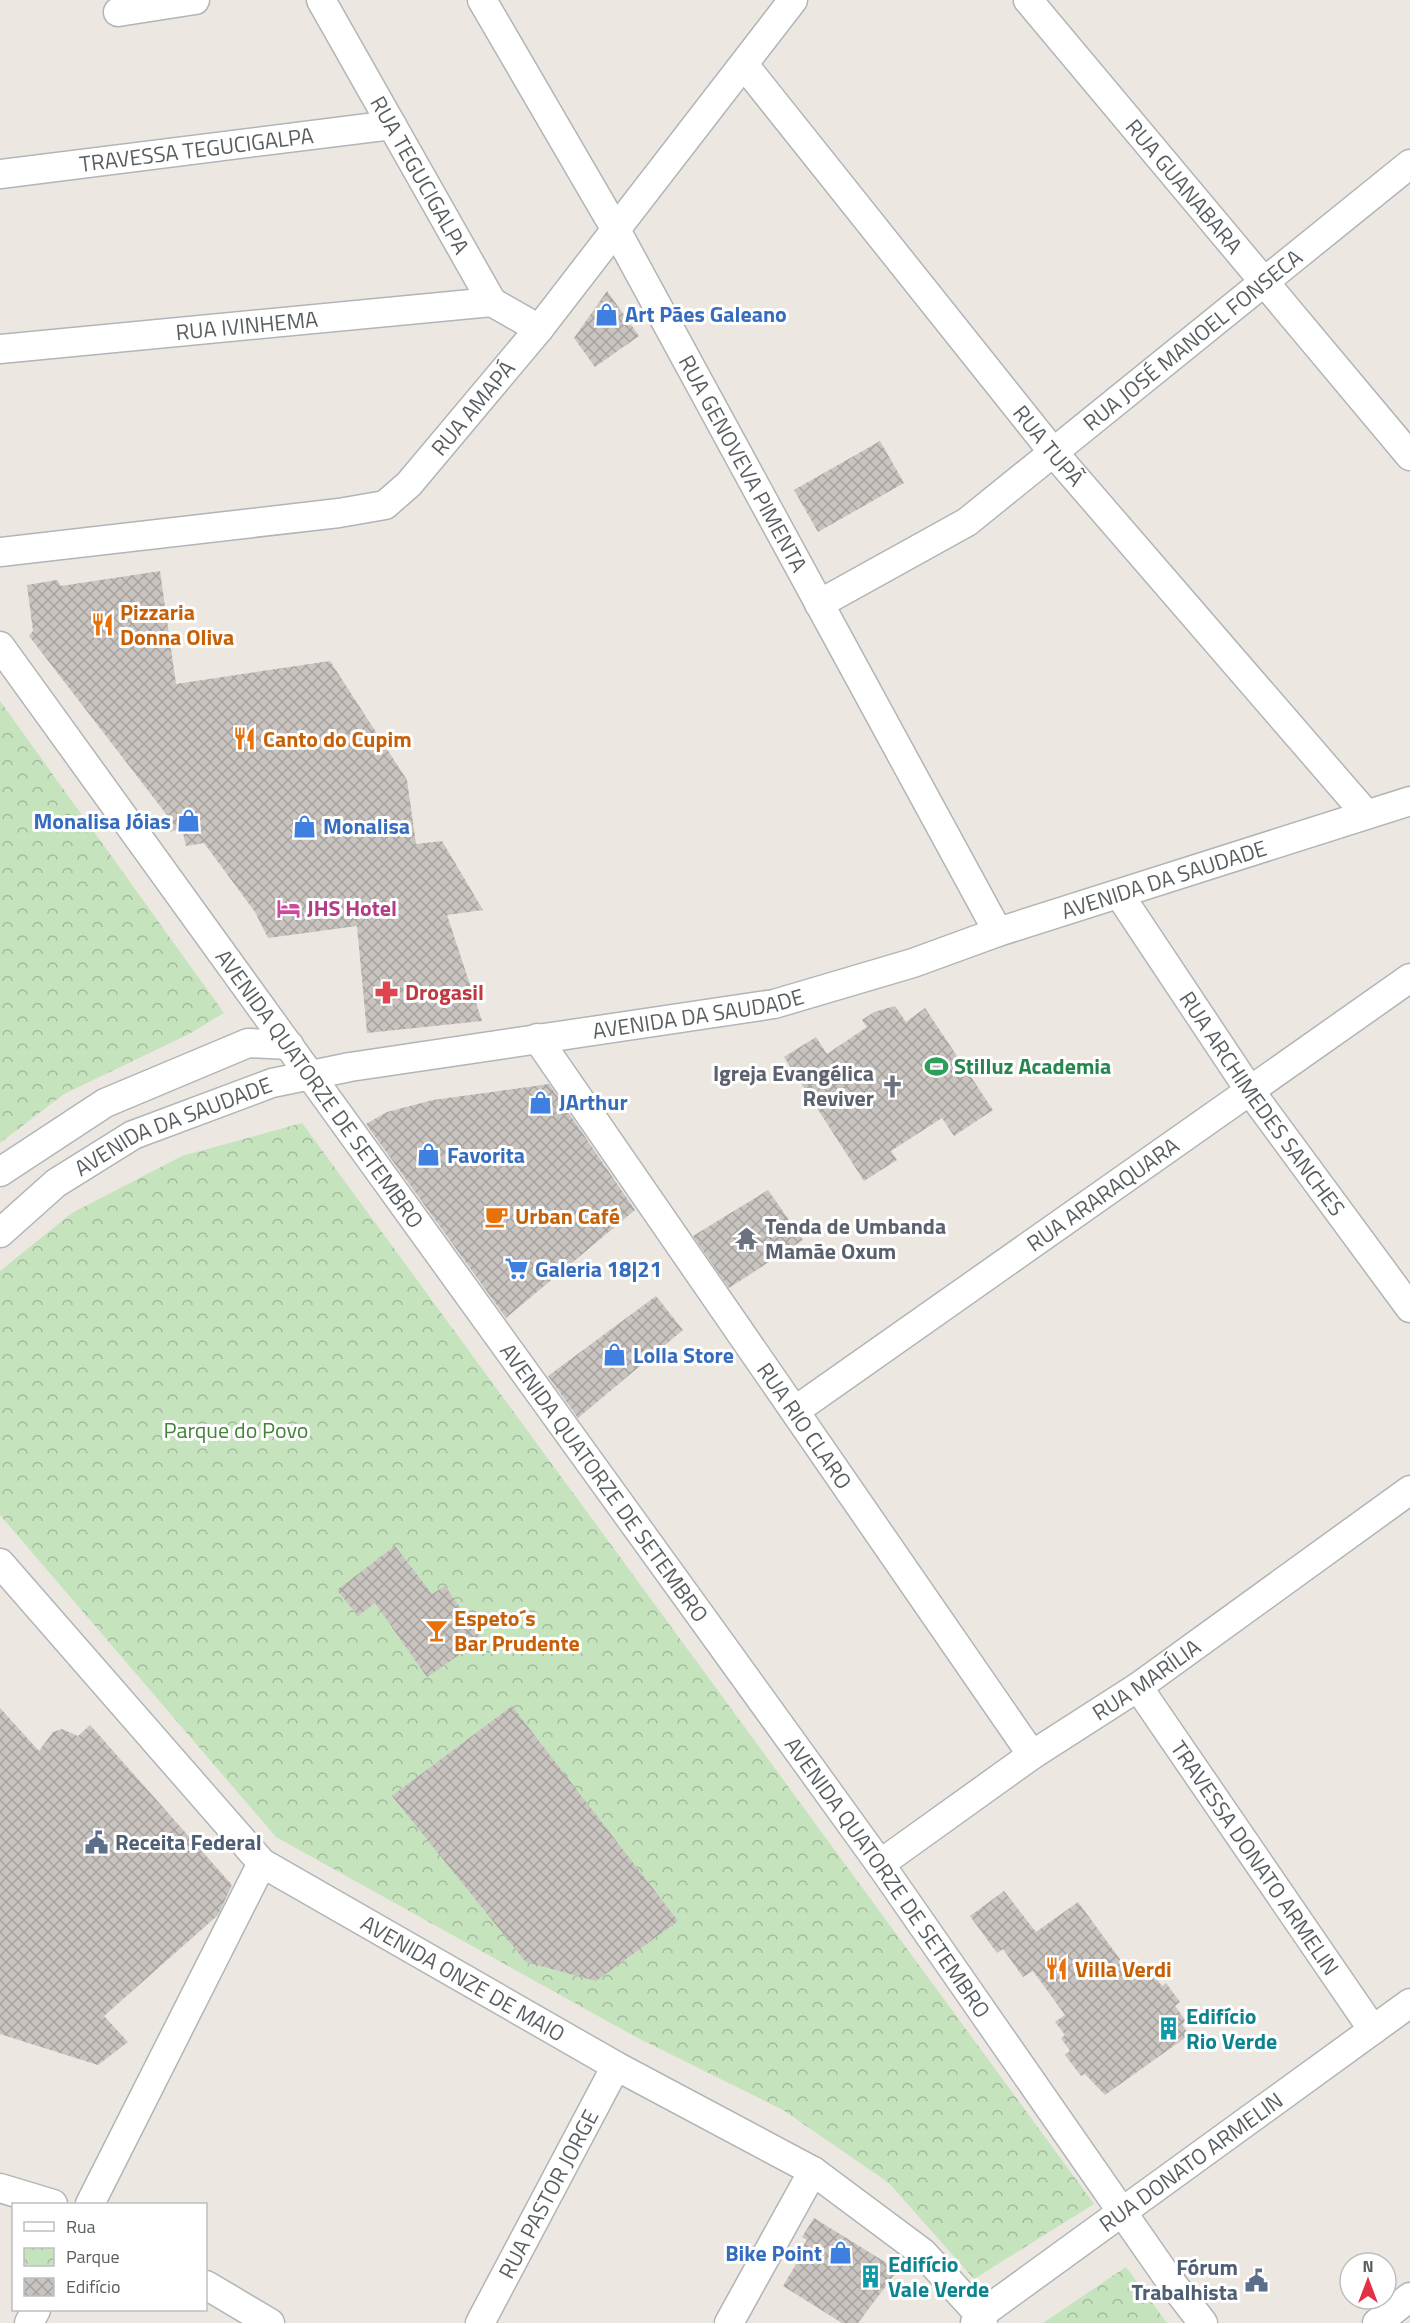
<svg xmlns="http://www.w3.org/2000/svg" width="1410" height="2323" viewBox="0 0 1410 2323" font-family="'Titillium Web',sans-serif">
	<defs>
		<pattern id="park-crowns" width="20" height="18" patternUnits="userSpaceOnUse" patternTransform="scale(1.5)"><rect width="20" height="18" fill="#c5e3bd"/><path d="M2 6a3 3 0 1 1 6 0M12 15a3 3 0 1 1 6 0" fill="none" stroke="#a3bb9d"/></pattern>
		<pattern id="building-cross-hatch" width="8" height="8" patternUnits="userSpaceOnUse" patternTransform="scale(1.5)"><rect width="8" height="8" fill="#c9c4c0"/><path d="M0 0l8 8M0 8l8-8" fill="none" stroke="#a6a29f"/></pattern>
	</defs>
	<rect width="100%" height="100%" fill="#ece7e1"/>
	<!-- park -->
	<g fill="url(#park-crowns)">
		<polygon points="0,701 224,1013 189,1034 64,1094 0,1143"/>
		<polygon points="302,1123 1094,2204 974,2279 889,2183 783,2110 634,2036 276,1837 0,1515 0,1271 72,1213 182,1156"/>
		<polygon points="1126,2267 1167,2323 1043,2323"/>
	</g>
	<!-- building -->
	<g fill="url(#building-cross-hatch)">
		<polygon points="607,291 639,336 595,367 574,338"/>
		<polygon points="880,441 904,483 818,532 794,490"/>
		<polygon points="160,571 176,684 330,661 407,780 416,844 442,841 483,910 447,915 482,1021 367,1033 357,926 268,938 255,912 204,843 186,846 182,829 168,832 170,819 29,636 33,631 27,585 57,580 61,586"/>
		<polygon points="895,1006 906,1022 925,1008 993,1110 954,1136 942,1118 891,1151 897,1160 864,1181 784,1057 816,1037 827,1054 867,1027 862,1020 874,1012"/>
		<polygon points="549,1084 635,1210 506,1318 366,1124 387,1112 433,1100"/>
		<polygon points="768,1190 803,1240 729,1288 693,1236"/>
		<polygon points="656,1296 683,1330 578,1418 548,1376"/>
		<polygon points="395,1546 432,1594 445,1586 482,1639 427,1677 375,1603 358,1616 337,1590"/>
		<polygon points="512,1706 678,1921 596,1981 526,1962 392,1796"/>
		<polygon points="0,1708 39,1751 53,1732 62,1729 78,1736 90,1725 232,1885 218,1915 104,2016 128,2042 98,2065 0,2034"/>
		<polygon points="1004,1891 1036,1932 1078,1902 1128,1970 1138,1963 1146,1974 1151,1971 1162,1986 1166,1983 1180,2002 1175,2006 1186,2021 1182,2024 1189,2035 1105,2095 1085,2074 1081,2076 1065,2055 1070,2051 1061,2038 1065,2035 1055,2022 1065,2015 1033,1971 1023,1977 1003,1949 997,1953 970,1916"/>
		<polygon points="814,2218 898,2270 858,2323 842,2323 783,2286 798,2261 795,2259 807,2240 802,2237"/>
	</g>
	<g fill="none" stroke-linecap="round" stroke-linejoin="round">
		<defs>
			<g id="minor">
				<path id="s1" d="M 321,0 L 492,302 L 539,329"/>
				<path id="s2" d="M 482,0 L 616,230 L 998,932"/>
				<path id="s3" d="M 1028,0 L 1410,456"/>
				<polyline points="118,12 195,0"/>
				<path id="s4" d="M 745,66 L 1053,452 L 1366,814"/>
				<path id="s5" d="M 0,174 L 392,125"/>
				<path id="s6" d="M 0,349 L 492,302"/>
				<path id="s7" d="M 0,552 L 339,513 L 385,505 L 409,484 L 539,329 L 793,0"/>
				<path id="s8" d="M 819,604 L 967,522 L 1410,164"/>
				<path id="s9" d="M 0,646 L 880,1864 L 1168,2278 L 1203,2323"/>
				<path id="s10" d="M 1119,894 L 1250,1091 L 1410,1308"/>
				<path id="s11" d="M 537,1038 L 1032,1755"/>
				<polyline points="0,1172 105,1103 248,1043 289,1045"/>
				<path id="s12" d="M 0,1233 L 56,1183 L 133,1135 L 272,1083 L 350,1067 L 774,1004 L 913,963 L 998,932 L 1410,801"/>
				<path id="s13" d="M 796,1410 L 1410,978"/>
				<path id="s14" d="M 0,1563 L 262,1863 L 616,2066 L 813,2171 L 923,2253 L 980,2315 L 983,2323"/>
				<path id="s15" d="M 1138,1687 L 1373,2030"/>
				<path id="s16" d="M 880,1864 L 1032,1755 L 1138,1687 L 1410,1490"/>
				<polyline points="0,2188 53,2204"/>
				<polyline points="90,2204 262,1863"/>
				<polyline points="206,2285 270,2323"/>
				<polyline points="29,2323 36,2310"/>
				<path id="s17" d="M 480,2323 L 616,2066"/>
				<polyline points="729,2323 813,2171"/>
				<path id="s18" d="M 975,2323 L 980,2315 L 1410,2003"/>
				<polyline points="1377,2323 1410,2297"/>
			</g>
		</defs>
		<!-- minor casing -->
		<use href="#minor" stroke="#b1b5b8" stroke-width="31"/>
		<!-- minor -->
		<use href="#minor" stroke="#fff" stroke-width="28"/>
	</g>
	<!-- icons -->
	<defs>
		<symbol id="shop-bare" viewBox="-9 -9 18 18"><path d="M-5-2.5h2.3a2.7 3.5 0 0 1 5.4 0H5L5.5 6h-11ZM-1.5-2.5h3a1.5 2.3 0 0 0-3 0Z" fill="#3f7fe0" stroke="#fff" stroke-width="2.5" paint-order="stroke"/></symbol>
		<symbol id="restaurant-bare" viewBox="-9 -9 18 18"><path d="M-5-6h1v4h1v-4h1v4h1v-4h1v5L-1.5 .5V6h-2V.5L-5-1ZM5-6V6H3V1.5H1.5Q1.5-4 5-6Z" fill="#e8710a" stroke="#fff" stroke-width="2.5" paint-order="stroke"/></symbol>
		<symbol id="hotel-bare" viewBox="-9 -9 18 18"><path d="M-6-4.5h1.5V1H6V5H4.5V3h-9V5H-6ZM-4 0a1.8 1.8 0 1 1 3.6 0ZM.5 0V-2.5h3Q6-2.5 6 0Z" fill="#d1479c" stroke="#fff" stroke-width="2.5" paint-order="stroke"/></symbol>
		<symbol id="pharmacy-bare" viewBox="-9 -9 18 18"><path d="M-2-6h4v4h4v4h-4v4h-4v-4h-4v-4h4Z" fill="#e0444e" stroke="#fff" stroke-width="2.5" paint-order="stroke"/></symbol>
		<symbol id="stadium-bare" viewBox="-9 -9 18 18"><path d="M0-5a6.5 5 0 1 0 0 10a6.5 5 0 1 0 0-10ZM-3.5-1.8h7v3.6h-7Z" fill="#2e9e5b" stroke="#fff" stroke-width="2.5" paint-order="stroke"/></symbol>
		<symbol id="church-bare" viewBox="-9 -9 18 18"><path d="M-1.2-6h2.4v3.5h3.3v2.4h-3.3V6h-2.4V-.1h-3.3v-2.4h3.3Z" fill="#6b7280" stroke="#fff" stroke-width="2.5" paint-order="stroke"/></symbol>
		<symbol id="cafe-bare" viewBox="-9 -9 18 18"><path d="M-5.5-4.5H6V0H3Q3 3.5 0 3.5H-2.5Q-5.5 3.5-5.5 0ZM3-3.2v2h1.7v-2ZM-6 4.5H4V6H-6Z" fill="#e8710a" stroke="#fff" stroke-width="2.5" paint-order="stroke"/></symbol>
		<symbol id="temple-bare" viewBox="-9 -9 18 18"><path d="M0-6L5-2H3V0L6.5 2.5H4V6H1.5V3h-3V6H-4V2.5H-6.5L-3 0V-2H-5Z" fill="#6b7280" stroke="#fff" stroke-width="2.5" paint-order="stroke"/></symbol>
		<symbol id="supermarket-bare" viewBox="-9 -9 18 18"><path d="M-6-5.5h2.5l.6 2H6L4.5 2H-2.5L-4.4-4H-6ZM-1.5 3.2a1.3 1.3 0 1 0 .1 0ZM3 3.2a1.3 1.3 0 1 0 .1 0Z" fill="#3f7fe0" stroke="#fff" stroke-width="2.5" paint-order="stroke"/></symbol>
		<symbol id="bar-bare" viewBox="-9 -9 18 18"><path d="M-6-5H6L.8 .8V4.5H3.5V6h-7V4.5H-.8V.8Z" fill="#e8710a" stroke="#fff" stroke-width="2.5" paint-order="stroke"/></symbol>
		<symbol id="civic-bare" viewBox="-9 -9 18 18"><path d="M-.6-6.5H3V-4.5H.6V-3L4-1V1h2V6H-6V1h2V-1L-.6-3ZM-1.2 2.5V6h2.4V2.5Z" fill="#5c6f8a" stroke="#fff" stroke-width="2.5" paint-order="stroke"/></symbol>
		<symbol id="building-bare" viewBox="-9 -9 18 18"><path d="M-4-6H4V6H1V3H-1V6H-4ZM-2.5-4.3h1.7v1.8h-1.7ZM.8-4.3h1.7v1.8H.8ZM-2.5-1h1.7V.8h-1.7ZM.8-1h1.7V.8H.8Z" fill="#0f9aa8" stroke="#fff" stroke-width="2.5" paint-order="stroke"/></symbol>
	</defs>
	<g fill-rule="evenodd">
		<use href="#shop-bare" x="590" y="298" width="33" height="33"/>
		<use href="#restaurant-bare" x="86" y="608" width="33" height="33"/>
		<use href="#restaurant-bare" x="228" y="722" width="33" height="33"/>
		<use href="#shop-bare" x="172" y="804" width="33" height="33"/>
		<use href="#shop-bare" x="288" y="810" width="33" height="33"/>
		<use href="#hotel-bare" x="272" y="892" width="33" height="33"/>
		<use href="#pharmacy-bare" x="370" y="976" width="33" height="33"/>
		<use href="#stadium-bare" x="920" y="1050" width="33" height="33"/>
		<use href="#church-bare" x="876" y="1070" width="33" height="33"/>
		<use href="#shop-bare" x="524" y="1086" width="33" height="33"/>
		<use href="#shop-bare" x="412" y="1138" width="33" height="33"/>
		<use href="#cafe-bare" x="480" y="1200" width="33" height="33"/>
		<use href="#temple-bare" x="730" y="1222" width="33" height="33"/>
		<use href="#supermarket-bare" x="500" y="1252" width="33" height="33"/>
		<use href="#shop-bare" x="598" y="1338" width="33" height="33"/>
		<use href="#bar-bare" x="420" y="1614" width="33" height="33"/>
		<use href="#civic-bare" x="80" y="1826" width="33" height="33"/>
		<use href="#restaurant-bare" x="1040" y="1952" width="33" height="33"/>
		<use href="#building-bare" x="1152" y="2012" width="33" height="33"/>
		<use href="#shop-bare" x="824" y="2236" width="33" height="33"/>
		<use href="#building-bare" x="854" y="2260" width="33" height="33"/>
		<use href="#civic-bare" x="1240" y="2264" width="33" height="33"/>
	</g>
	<g text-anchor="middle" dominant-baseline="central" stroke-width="6" stroke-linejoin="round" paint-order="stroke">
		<!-- street labels -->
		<g font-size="22" fill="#595e61" stroke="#fff">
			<text stroke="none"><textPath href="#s5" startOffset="198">TRAVESSA TEGUCIGALPA</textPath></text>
			<text stroke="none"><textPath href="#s1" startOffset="201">RUA TEGUCIGALPA</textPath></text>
			<text stroke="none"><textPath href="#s3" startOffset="243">RUA GUANABARA</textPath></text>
			<text stroke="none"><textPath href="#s6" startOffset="248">RUA IVINHEMA</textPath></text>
			<text stroke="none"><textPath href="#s8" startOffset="459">RUA JOSÉ MANOEL FONSECA</textPath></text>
			<text stroke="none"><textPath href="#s7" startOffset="519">RUA AMAPÁ</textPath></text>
			<text stroke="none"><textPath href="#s4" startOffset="486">RUA TUPÃ</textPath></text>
			<text stroke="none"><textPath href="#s2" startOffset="532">RUA GENOVEVA PIMENTA</textPath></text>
			<text stroke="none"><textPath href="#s12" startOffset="1232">AVENIDA DA SAUDADE</textPath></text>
			<text stroke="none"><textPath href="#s12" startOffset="746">AVENIDA DA SAUDADE</textPath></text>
			<text stroke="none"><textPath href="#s9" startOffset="546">AVENIDA QUATORZE DE SETEMBRO</textPath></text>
			<text stroke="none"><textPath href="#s10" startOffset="254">RUA ARCHIMEDES SANCHES</textPath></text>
			<text stroke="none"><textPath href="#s12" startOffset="206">AVENIDA DA SAUDADE</textPath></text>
			<text stroke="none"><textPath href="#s13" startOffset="375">RUA ARARAQUARA</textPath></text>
			<text stroke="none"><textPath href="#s11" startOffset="471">RUA RIO CLARO</textPath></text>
			<text stroke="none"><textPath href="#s9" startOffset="1032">AVENIDA QUATORZE DE SETEMBRO</textPath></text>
			<text stroke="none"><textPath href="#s16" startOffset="324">RUA MARÍLIA</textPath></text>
			<text stroke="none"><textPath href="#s15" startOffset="207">TRAVESSA DONATO ARMELIN</textPath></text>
			<text stroke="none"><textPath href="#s9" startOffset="1518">AVENIDA QUATORZE DE SETEMBRO</textPath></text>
			<text stroke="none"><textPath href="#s14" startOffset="630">AVENIDA ONZE DE MAIO</textPath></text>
			<text stroke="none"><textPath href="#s18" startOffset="270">RUA DONATO ARMELIN</textPath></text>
			<text stroke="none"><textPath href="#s17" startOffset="146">RUA PASTOR JORGE</textPath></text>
		</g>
		<!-- shop labels -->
		<g font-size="22" font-weight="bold" fill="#366cbe" stroke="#fff" text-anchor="start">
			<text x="625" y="314">Art Pães Galeano</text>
			<text x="171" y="821" text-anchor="end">Monalisa Jóias</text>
			<text x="323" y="826">Monalisa</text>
			<text x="559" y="1102">JArthur</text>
			<text x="447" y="1155">Favorita</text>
			<text x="535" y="1269">Galeria 18|21</text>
			<text x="633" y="1355">Lolla Store</text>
			<text x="822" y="2253" text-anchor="end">Bike Point</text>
		</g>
		<!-- food labels -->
		<g font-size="22" font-weight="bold" fill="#c56008" stroke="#fff" text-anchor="start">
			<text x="120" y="612">Pizzaria<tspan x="120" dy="25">Donna Oliva</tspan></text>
			<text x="263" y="739">Canto do Cupim</text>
			<text x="515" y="1216">Urban Café</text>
			<text x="454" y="1618">Espeto´s<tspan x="454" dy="25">Bar Prudente</tspan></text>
			<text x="1075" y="1969">Villa Verdi</text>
		</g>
		<!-- hotel labels -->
		<g font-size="22" font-weight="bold" fill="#b23c85" stroke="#fff" text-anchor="start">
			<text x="307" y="908">JHS Hotel</text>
		</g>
		<!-- health labels -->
		<g font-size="22" font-weight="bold" fill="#be3a42" stroke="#fff" text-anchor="start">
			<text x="405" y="992">Drogasil</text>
		</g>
		<!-- leisure labels -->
		<g font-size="22" font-weight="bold" fill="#27864d" stroke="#fff" text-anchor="start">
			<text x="954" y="1066">Stilluz Academia</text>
		</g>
		<!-- worship labels -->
		<g font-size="22" font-weight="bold" fill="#5b616d" stroke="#fff" text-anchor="end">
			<text x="874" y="1073">Igreja Evangélica<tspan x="874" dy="25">Reviver</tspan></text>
			<text x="765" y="1226" text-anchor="start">Tenda de Umbanda<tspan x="765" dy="25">Mamãe Oxum</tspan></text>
		</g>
		<!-- park labels -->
		<g font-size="22" fill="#428337" stroke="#fff">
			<text x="236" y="1430">Parque do Povo</text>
		</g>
		<!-- service labels -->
		<g font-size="22" font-weight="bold" fill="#4e5e75" stroke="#fff" text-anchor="start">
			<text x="115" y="1842">Receita Federal</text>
			<text x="1238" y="2267" text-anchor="end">Fórum<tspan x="1238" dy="25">Trabalhista</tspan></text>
		</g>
		<!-- culture labels -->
		<g font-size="22" font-weight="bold" fill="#0d838f" stroke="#fff" text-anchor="start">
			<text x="1186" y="2016">Edifício<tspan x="1186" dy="25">Rio Verde</tspan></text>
			<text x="888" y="2264">Edifício<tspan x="888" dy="25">Vale Verde</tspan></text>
		</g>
	</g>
	<!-- legend -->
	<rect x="12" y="2203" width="195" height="108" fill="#ffffff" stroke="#bdbfc0" stroke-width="1.5"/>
	<rect x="24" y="2222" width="30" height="9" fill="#ffffff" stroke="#bdbfc0" stroke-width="1.5"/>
	<text x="66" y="2233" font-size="18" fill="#595e61">Rua</text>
	<rect x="24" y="2248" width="30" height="18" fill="url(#park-crowns)" stroke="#bdbfc0" stroke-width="1.5"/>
	<text x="66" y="2263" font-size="18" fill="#595e61">Parque</text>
	<rect x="24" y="2278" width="30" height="18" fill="url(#building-cross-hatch)" stroke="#bdbfc0" stroke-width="1.5"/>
	<text x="66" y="2293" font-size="18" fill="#595e61">Edifício</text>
	<!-- north arrow -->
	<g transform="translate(1368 2281)"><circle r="28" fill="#ffffff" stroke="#bdbfc0" stroke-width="1.5"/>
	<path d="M0-4.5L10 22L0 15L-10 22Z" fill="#e33045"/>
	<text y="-9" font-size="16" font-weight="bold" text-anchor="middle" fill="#595e61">N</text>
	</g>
</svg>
